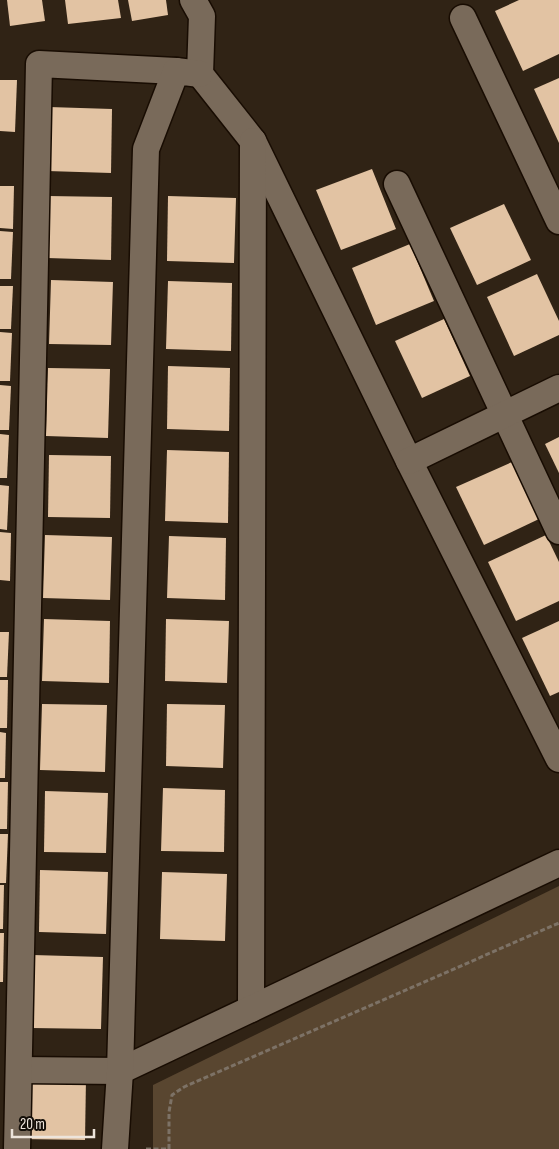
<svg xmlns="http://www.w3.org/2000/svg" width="559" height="1149" viewBox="0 0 559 1149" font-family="'Sofia Sans Condensed',sans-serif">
	<rect width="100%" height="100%" fill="#302315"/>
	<!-- green -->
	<polygon fill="#594630" points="559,886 559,1149 153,1149 153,1085"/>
	<!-- building -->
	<g fill="#e2c3a3">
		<polygon points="7,0 42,0 45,21 10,26"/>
		<polygon points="65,0 118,0 121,18 68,24"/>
		<polygon points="128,0 166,0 168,15 132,21"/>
		<polygon points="519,0 559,0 559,54 523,71 495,11"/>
		<polygon points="559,78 559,143 534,89"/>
		<polygon points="0,80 17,80 15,132 0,131"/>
		<polygon points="49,107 112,109 111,173 47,171"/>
		<polygon points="372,169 396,229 341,250 316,190"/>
		<polygon points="0,186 14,186 13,229 0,228"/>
		<polygon points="48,196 112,197 111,260 47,258"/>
		<polygon points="168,196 236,198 234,263 167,261"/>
		<polygon points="504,204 531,260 477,285 450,228"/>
		<polygon points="0,231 13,232 11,279 0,279"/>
		<polygon points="410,244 434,301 376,325 352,268"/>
		<polygon points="537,274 559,321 559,335 514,356 487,297"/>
		<polygon points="51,280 113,282 111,345 49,344"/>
		<polygon points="168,281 232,283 231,351 166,349"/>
		<polygon points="0,286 13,286 11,329 0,329"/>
		<polygon points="444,319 470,376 422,398 395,341"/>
		<polygon points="0,332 12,333 10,381 0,381"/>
		<polygon points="168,366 230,368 229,431 167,429"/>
		<polygon points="48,368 110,369 108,438 46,436"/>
		<polygon points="0,385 11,386 9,430 0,430"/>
		<polygon points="0,434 9,435 7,478 0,478"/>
		<polygon points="559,437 559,473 545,444"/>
		<polygon points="167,450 229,452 228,523 165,521"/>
		<polygon points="49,455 111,456 110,518 48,517"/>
		<polygon points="512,462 539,519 484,545 456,487"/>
		<polygon points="0,485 9,486 7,530 0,529"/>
		<polygon points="0,532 11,533 10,581 0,580"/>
		<polygon points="45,535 112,537 110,600 43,598"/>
		<polygon points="546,535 559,562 559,601 516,621 488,562"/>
		<polygon points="169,536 226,538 225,600 167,598"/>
		<polygon points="44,619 110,621 109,683 42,681"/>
		<polygon points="166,619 229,621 227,683 165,681"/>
		<polygon points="559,621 559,692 550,696 522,638"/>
		<polygon points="0,632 9,632 7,677 0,677"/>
		<polygon points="0,680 8,680 7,728 0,728"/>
		<polygon points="42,704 107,705 105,772 40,770"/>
		<polygon points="167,704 225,705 223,768 166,766"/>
		<polygon points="0,732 6,733 5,778 0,778"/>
		<polygon points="0,782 8,782 7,829 0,829"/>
		<polygon points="163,788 225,790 224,852 161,851"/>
		<polygon points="45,791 108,793 106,853 44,852"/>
		<polygon points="0,834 8,834 6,883 0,883"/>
		<polygon points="40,870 108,872 106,934 39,932"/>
		<polygon points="162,872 227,874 225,941 160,939"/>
		<polygon points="0,885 4,885 3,929 0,929"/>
		<polygon points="0,933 4,933 3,982 0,982"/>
		<polygon points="33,955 103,957 101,1029 31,1028"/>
		<polygon points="24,1076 86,1078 85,1140 22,1139"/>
	</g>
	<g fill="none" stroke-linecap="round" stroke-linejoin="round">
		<defs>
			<g id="street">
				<polyline points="193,0 202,16 200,74 253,141 409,461 559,759"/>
				<polyline points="463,18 559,221"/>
				<polyline points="397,184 559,531"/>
				<polyline points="409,461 559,388"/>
				<polyline points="251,1009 253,141"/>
				<polyline points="19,1070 120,1071 559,863"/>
				<polyline points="17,1149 39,64 176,71"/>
				<polyline points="115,1149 120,1071 146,149 176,71 200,74"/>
			</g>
		</defs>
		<!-- street casing -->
		<use href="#street" stroke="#180c02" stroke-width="29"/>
		<!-- path -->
		<g stroke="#7d7266" stroke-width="3" stroke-dasharray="5 2.5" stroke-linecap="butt">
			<polyline points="146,1149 169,1149"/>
			<polyline points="169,1149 169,1112 172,1095 184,1087 559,923"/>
		</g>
		<!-- street -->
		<use href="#street" stroke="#796a5a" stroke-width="26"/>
	</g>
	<!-- scale -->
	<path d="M12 1129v8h82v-8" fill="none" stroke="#ede4db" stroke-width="2.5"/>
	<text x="20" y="1129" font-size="15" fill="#ede4db" stroke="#130e08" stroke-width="4" paint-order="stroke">20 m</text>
</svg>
